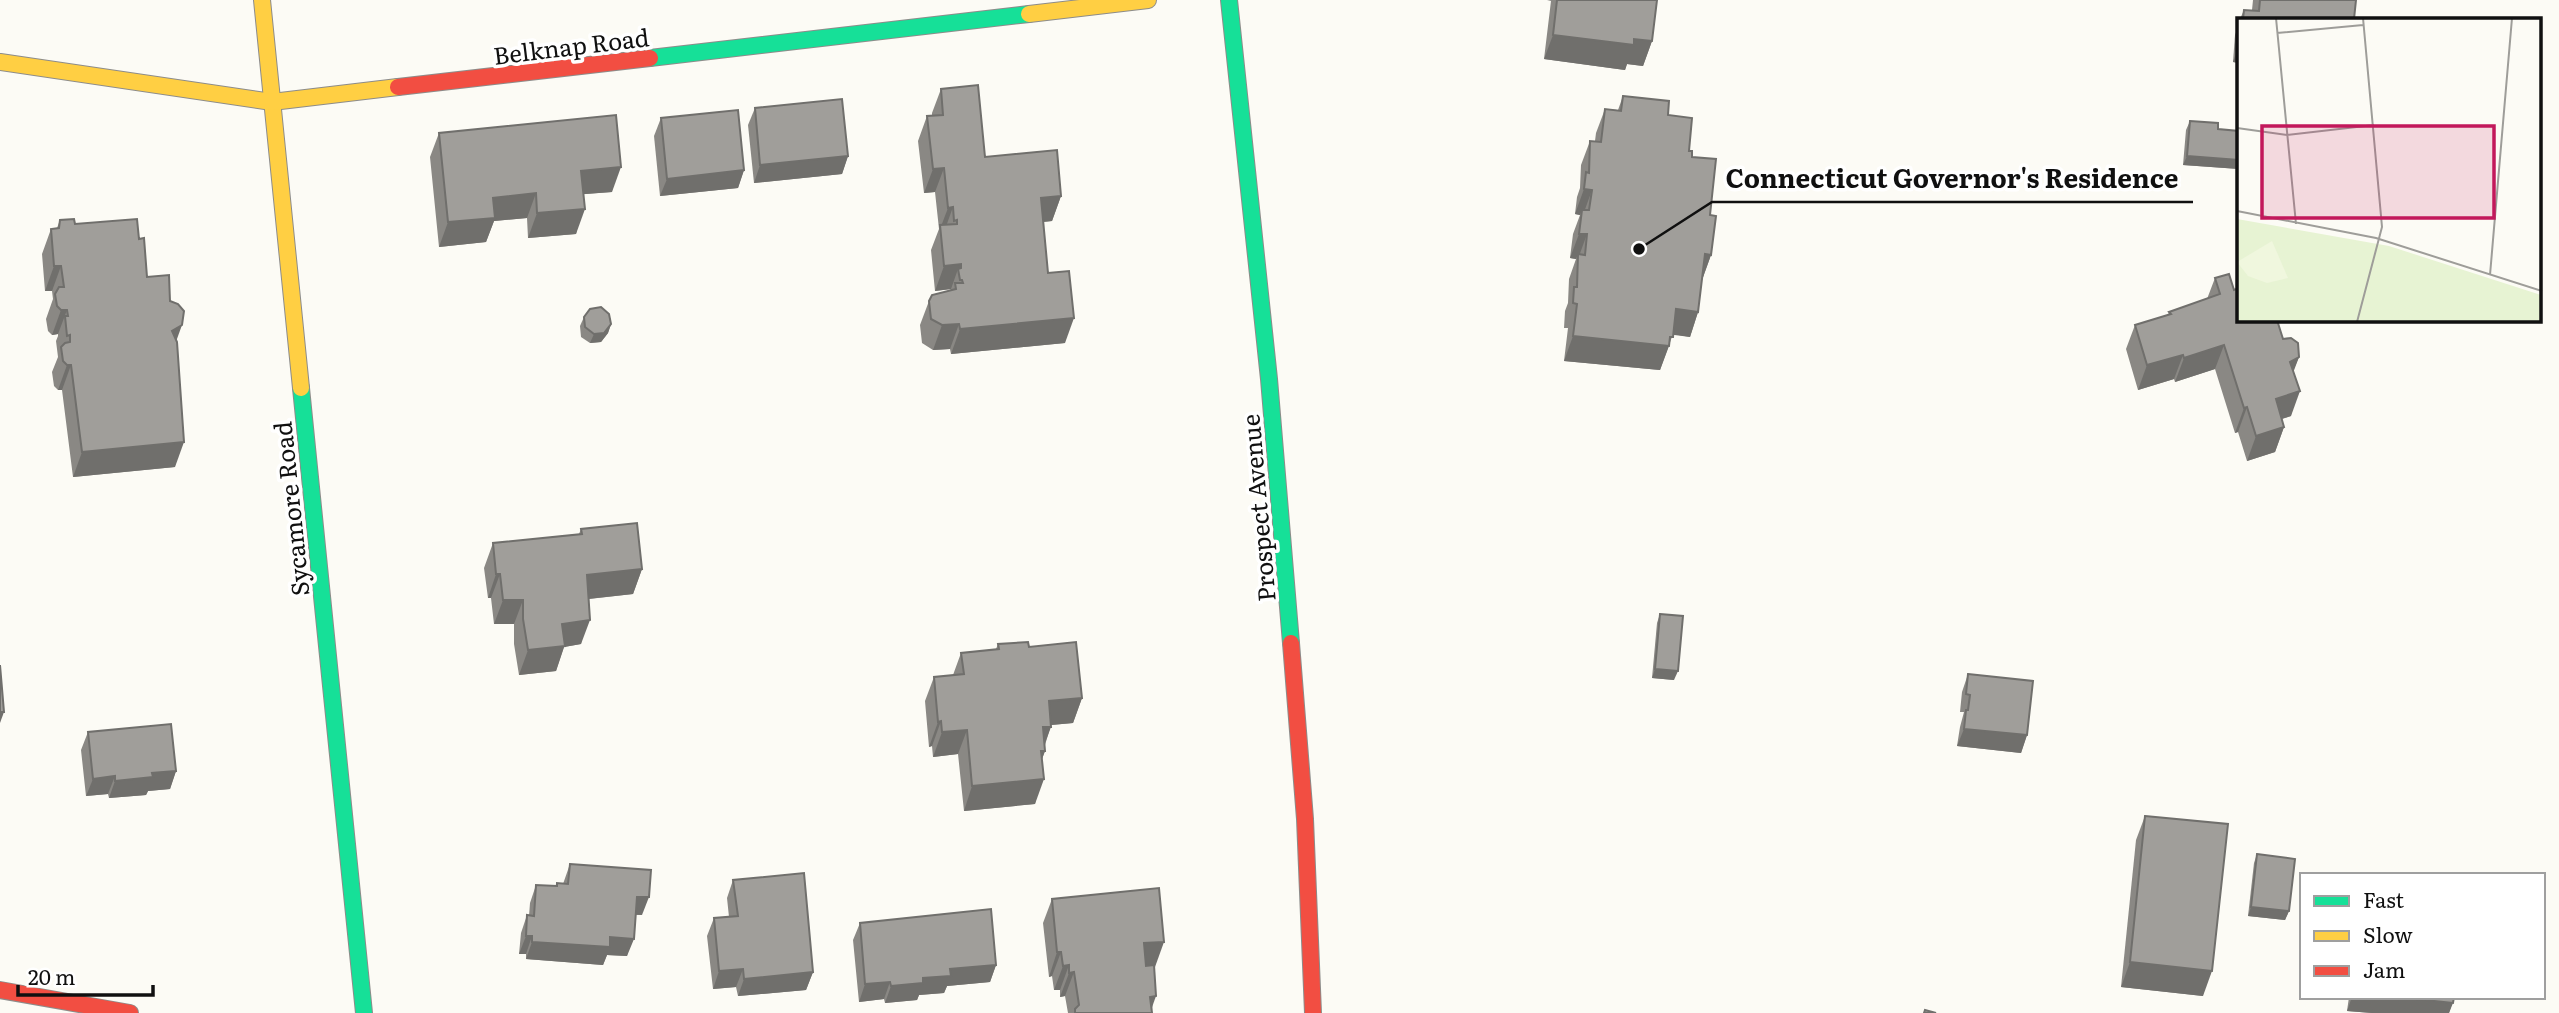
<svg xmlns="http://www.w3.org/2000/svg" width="2559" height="1013" viewBox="0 0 2559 1013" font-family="Literata,serif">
	<rect width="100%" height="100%" fill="#fcfbf5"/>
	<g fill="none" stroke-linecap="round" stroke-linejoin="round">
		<defs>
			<g id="fast">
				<polyline points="1229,0 1269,379 1291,643"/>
				<polyline points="650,58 1029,14"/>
				<polyline points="301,388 364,1013"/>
			</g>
			<g id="slow">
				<polyline points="262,0 301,388"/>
				<polyline points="1029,14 1148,0"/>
				<polyline points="0,62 272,102 398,87"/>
			</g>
			<g id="jam">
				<polyline points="398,87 650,58"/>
				<polyline points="1291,643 1305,819 1313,1013"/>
				<polyline points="0,990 130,1013"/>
			</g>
		</defs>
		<!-- fast casing -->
		<use href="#fast" stroke="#8d8c8a" stroke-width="18"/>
		<!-- slow casing -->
		<use href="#slow" stroke="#8d8c8a" stroke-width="18"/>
		<!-- jam casing -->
		<use href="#jam" stroke="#8d8c8a" stroke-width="18"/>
		<!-- fast -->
		<use href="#fast" stroke="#16e098" stroke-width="16"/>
		<!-- slow -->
		<use href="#slow" stroke="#ffcf43" stroke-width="16"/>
		<!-- jam -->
		<use href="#jam" stroke="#f24e42" stroke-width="16"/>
	</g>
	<!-- wall -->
	<g fill="#8a8884">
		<polygon points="1547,0 1657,0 1652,41 1643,66 1627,64 1625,70 1544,59 1551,1"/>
		<polygon points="2253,0 2353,0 2354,19 2240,19 2244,10 2252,10"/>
		<polygon points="2239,24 2239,63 2233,62 2235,35"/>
		<polygon points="941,89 985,157 1061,196 1052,221 1043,222 1048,273 1065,343 951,354 950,349 933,350 922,343 920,325 929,301 951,289 935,291 931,250 939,229 935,192 924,193 918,141 927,116 932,116 932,113"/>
		<polygon points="1623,96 1668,115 1692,157 1710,215 1711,255 1702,280 1698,312 1690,337 1673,334 1660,370 1564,361 1568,328 1564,328 1565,311 1568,303 1569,279 1576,259 1570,258 1573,234 1580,215 1575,214 1577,197 1580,188 1581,165 1590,141 1595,141 1596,133 1605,109 1618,110"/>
		<polygon points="755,108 848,156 842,174 754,183 748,125"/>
		<polygon points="661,118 744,170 738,188 660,196 654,136"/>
		<polygon points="2190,121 2218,129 2239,131 2239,169 2183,165 2186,130"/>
		<polygon points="439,133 612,192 584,194 576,234 528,238 527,218 494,221 486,242 439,247 430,157"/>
		<polygon points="60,220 139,239 147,277 170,301 176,341 175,467 73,477 62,390 58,390 54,386 52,372 58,357 56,341 58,336 58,334 52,335 48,331 46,319 53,299 52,291 45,291 42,254 51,229 57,228"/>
		<polygon points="2215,278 2239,320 2283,339 2299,357 2293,371 2291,416 2282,419 2284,427 2275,452 2247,461 2238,432 2235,433 2215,369 2175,382 2174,379 2138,390 2126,349 2135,325 2168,315 2169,312 2207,299"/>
		<polygon points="584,317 611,324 608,333 601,342 590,343 581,337 580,326"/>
		<polygon points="581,529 642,569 633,594 589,599 581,644 564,647 556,671 519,675 514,644 514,624 494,624 491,598 488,598 484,568 493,543 579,534"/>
		<polygon points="1660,614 1674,680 1652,678 1657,623"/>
		<polygon points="998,644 1029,647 1082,698 1073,723 1051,725 1045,745 1045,751 1042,759 1035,804 964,811 958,754 933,757 932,746 929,747 925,701 934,677 953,675 961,653 996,649"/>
		<polygon points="1968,674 2027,735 2021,753 1957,746 1960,727 1964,712 1960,712 1962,692"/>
		<polygon points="88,732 176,771 170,789 148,791 146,795 109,798 108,794 86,796 81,750"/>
		<polygon points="2145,816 2203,996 2121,987 2136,840"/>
		<polygon points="2257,854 2289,911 2285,920 2248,916 2254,863"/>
		<polygon points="570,864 642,915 635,915 627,956 607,955 603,965 526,959 526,954 519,954 521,933 527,915 529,916 530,903 536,885 555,886 557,883 563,884"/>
		<polygon points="733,880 813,972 806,990 738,996 736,987 713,989 707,936 714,918 729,917 727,898"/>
		<polygon points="1052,899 1155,967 1154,967 1152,1013 1068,1013 1065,996 1060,997 1060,990 1054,990 1052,976 1049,977 1043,923"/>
		<polygon points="860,923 996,965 990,982 947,986 944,993 919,995 917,1000 885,1003 884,999 859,1002 853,940"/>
		<polygon points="2349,997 2454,997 2449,1013 2372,1013 2347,1011"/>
	</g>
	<!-- shaded-wall -->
	<g fill="#706f6c">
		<polygon points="1553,35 1634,39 1652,41 1643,66 1627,64 1625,70 1544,59"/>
		<polygon points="2239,45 2239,63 2233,62"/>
		<polygon points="848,156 842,174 754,183 760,165"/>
		<polygon points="2187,156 2239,160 2239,169 2183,165"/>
		<polygon points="621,167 612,192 573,195 581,171"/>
		<polygon points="944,168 935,192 924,193 933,169"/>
		<polygon points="744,170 738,188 660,196 667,179"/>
		<polygon points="1584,189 1592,190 1583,215 1582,210 1580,215 1575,214"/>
		<polygon points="536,193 527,218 494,221 486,242 439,247 448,222 493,198"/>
		<polygon points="1061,196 1052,221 1032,223 1041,198"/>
		<polygon points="953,207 944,232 940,229 948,208"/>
		<polygon points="585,209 576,234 528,238 537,213"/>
		<polygon points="1579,234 1587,234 1578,259 1578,254 1576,259 1570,258"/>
		<polygon points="1705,254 1711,255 1702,280"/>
		<polygon points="961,264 959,271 958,269 951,289 935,291 944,266"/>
		<polygon points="54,266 61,266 52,291 45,291"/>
		<polygon points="1676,309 1698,312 1690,337 1667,334"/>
		<polygon points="61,310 67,310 58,334 52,335"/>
		<polygon points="1074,318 1065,343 951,354 960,329"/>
		<polygon points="611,324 608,333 601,342 590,343 594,334"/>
		<polygon points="959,324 950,349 933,350 942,325"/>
		<polygon points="182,325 173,350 172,331"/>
		<polygon points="1573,336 1669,346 1660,370 1564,361"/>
		<polygon points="2224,345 2215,369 2175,382 2184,358"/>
		<polygon points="2183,355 2174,379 2138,390 2147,365"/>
		<polygon points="2299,357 2290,381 2290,362"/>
		<polygon points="67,365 71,365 62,390 58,390"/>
		<polygon points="2300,391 2291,416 2267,423 2276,399"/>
		<polygon points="2247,407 2238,432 2235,433 2244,408"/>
		<polygon points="2284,427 2275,452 2247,461 2256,436"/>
		<polygon points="184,442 175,467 73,477 82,452"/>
		<polygon points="642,569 633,594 578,600 587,575"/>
		<polygon points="496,574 500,574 491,598 488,598"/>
		<polygon points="503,600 523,600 514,624 494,624"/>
		<polygon points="590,620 581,644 564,647 556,671 519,675 528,650 562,624"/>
		<polygon points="1655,669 1678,671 1674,680 1652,678"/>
		<polygon points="1082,698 1073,723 1040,726 1049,701"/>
		<polygon points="0,712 4,712 0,723"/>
		<polygon points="941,721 932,746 929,747 938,722"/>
		<polygon points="1043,727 1051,727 1042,751 1045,751 1036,775"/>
		<polygon points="1964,729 2027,735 2021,753 1957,746"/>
		<polygon points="967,730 958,754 933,757 942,732"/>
		<polygon points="176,771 170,789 148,791 146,795 109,798 115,781 152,773"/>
		<polygon points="115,776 108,794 86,796 93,779"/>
		<polygon points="1044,779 1035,804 964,811 972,786"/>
		<polygon points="637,897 649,897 642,915 630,914"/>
		<polygon points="2251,907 2289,911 2285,920 2248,916"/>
		<polygon points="526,936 532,936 526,954 519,954"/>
		<polygon points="610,937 634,939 627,956 607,955 603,965 526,959 532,942"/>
		<polygon points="1164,942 1155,967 1135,968 1144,943"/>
		<polygon points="1057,952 1061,952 1052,976 1049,977"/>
		<polygon points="2130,962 2212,971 2203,996 2121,987"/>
		<polygon points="996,965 990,982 947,986 944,993 919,995 917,1000 885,1003 891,986 923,978 950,969"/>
		<polygon points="1069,965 1060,990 1054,990 1063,966"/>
		<polygon points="743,969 736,987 713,989 719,971"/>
		<polygon points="813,972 806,990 738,996 744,979"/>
		<polygon points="1074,972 1065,996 1060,997 1069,973"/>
		<polygon points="890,982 884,999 859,1002 865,984"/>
		<polygon points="1156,996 1150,1013 1150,997"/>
		<polygon points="2352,997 2397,997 2453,1003 2449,1013 2372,1013 2347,1011"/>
	</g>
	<!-- building -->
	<g fill="#a09e9a" stroke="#706f6c" stroke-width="2">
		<polygon points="1557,0 1657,0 1652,41 1634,39 1634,45 1553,35"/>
		<polygon points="2260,0 2356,0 2354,19 2243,19 2244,10 2259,11"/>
		<polygon points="978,85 985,157 1057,150 1061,196 1041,198 1048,273 1069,271 1074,318 960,329 959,324 942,325 931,319 929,301 932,295 956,289 955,283 963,283 962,280 960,280 958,269 961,268 961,264 944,266 940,225 957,224 957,220 954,221 953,207 948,208 944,168 933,169 927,116 943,115 941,89"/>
		<polygon points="1623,96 1669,101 1668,115 1692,118 1689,151 1692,151 1692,157 1716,159 1710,215 1716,216 1711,255 1705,254 1698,312 1676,309 1673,337 1670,337 1669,346 1573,336 1577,304 1573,303 1574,287 1577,287 1578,254 1585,255 1587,234 1579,234 1582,210 1589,210 1592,190 1584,189 1586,172 1589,173 1590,141 1601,142 1605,109 1621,111"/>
		<polygon points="842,99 848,156 760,165 755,108"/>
		<polygon points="738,110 744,170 667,179 661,118"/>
		<polygon points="616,115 621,167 581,171 585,209 537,213 536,193 493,198 495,218 448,222 439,133"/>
		<polygon points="2190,121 2218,123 2218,129 2239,131 2239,160 2187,156"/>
		<polygon points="74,219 75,224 137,219 139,239 144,238 147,277 169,275 170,301 178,304 184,311 182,325 172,331 177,342 184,442 82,452 71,365 67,365 63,361 61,347 65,343 70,342 70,335 67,336 65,316 68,316 67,310 61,310 57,306 55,294 59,287 64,287 61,266 54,266 51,229 59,228 60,220"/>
		<polygon points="2229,274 2234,290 2239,288 2239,320 2277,320 2283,339 2291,338 2298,343 2299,357 2290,362 2300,391 2276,399 2284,427 2256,436 2247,407 2244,408 2224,345 2184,358 2183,355 2147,365 2135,325 2171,314 2169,312 2220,294 2215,278"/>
		<polygon points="601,307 609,314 611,324 604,333 594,334 585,327 584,317 590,309"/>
		<polygon points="637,523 642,569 587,575 590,620 562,624 565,646 528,650 523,619 523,600 503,600 500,574 496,574 493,543 582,534 581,529"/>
		<polygon points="1660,614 1683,616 1678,671 1655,669"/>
		<polygon points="1028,642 1029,647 1076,642 1082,698 1049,701 1051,727 1043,727 1045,751 1041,751 1044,779 972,786 967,730 942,732 941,721 938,722 934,677 964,674 961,653 999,649 998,644"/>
		<polygon points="0,665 4,712 0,712"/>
		<polygon points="1968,674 2033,681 2027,735 1964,729 1966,710 1968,710 1970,695 1966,694"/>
		<polygon points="171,724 176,771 152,773 153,777 115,781 115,776 93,779 88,732"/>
		<polygon points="2145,816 2228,824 2212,971 2130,962"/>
		<polygon points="2257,854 2295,859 2289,911 2251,907"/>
		<polygon points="570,864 651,870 649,897 637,897 634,939 610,937 610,947 532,942 532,936 526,936 527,915 534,916 536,885 557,886 557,883 568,884"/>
		<polygon points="804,873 813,972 744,979 743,969 719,971 714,918 738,916 733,880"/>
		<polygon points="1159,888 1164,942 1144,943 1146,966 1154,965 1156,996 1150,997 1152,1013 1075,1013 1075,1009 1079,1005 1074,972 1069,973 1069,965 1063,966 1061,952 1057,952 1052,899"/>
		<polygon points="991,909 996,965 950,969 951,976 923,978 923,983 891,986 890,982 865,984 860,923"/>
		<polygon points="2397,997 2454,997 2453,1003"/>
		<polygon points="1925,1010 1936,1013 1924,1013"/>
	</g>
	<g text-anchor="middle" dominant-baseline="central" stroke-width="7" stroke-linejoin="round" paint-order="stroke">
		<!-- street labels -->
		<g font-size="24" fill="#101010" stroke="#fff">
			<text transform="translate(571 45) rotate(-7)">Belknap Road</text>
			<text transform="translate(1257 508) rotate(-95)">Prospect Avenue</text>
			<text transform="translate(290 509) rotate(-96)">Sycamore Road</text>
		</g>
	</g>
	<!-- overview -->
	<g transform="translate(2237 18)">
		<rect width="304" height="304" fill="#fcfbf5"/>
		<path d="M 0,201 L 152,228 L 304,277 L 304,304 L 0,304 Z" fill="#e7f3d3"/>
		<path d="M 35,223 L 51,260 L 30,265 L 11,258 L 0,244 Z" fill="#f0f7de"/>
		<path fill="none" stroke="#9e9d99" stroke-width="2" d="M 39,0 L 59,206M 40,15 L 126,7M 0,110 L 50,117 L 137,107M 0,193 L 139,220 L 305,273M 253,257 L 275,0M 120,304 L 145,209 L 126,0"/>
		<path fill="#c2185b" fill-opacity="0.15" stroke="#c2185b" stroke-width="3.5" d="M 25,108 L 257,108 L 257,200 L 25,200 Z"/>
		<rect width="304" height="304" fill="none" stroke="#101010" stroke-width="3.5"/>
	</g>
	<!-- callouts -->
	<path fill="none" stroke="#101010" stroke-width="2.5" d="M1639 249L1712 202H2193"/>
	<circle fill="#101010" stroke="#fff" stroke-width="2.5" cx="1639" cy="249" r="7"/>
	<g font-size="26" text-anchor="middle" font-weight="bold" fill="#101010" stroke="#fff" stroke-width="7" stroke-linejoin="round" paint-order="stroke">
		<text x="1952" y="188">Connecticut Governor's Residence</text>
	</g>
	<!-- legend -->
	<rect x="2300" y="873" width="245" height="126" fill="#ffffff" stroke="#9f9f9f" stroke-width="2"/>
	<rect x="2314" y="896" width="35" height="10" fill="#16e098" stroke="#9f9f9f" stroke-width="2"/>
	<text x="2363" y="908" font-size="21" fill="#101010">Fast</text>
	<rect x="2314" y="931" width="35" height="10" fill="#ffcf43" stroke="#9f9f9f" stroke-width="2"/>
	<text x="2363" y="943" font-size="21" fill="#101010">Slow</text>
	<rect x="2314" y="966" width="35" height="10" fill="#f24e42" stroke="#9f9f9f" stroke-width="2"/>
	<text x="2363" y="978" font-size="21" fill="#101010">Jam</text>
	<!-- scale -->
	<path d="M18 985v10h135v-10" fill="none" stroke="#101010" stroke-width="3.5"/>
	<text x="28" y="985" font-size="21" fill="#101010" stroke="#ffffff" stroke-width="5" paint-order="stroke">20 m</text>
</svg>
